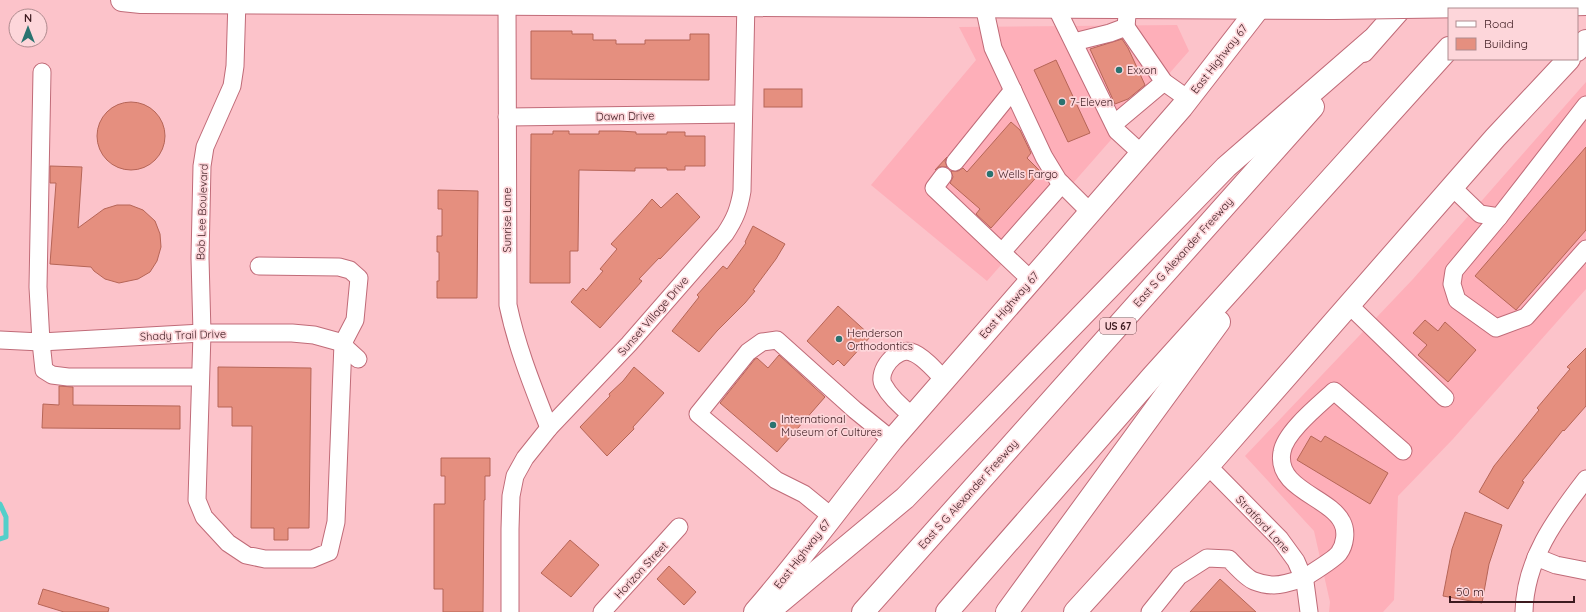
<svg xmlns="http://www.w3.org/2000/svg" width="1586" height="612" viewBox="0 0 1586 612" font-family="Quicksand,sans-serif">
	<rect width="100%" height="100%" fill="#fcc3ca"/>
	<!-- built -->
	<g fill="#feafb9">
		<polygon points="1177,25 1189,51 987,281 871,185 976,60 959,27"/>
		<polygon points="1586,82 1586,289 1453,439 1398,496 1394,600 1383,612 1329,612 1330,602 1314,531 1245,456 1413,279"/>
	</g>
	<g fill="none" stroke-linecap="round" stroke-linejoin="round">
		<!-- stream -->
		<polyline stroke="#54cfca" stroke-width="5" points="0,504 6,517 6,537 0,539"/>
	</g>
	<!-- building -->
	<g fill="#e58f7f" stroke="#b66557">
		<polygon points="531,31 572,31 572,34 593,34 593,40 616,40 616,44 645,44 645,40 690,40 690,34 709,34 709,80 531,79"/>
		<polygon points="1122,39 1128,48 1145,85 1128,99 1115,104 1090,49"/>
		<polygon points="1056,60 1090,133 1068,142 1034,70"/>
		<rect x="764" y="89" width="38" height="18"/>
		<circle cx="131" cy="136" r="34"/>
		<polygon points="1011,122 1020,130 1031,153 1027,158 1041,172 991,228 976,214 980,209 950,183 953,177 951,171 958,171 963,168 967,172"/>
		<polygon points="553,131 569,131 569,134 599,134 599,131 619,131 636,132 636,134 667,134 667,132 685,132 685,136 705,136 705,166 685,166 685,170 667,170 667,168 635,168 635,171 579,170 578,251 570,251 570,283 530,283 531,134 553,134"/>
		<polygon points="1586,147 1586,230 1516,310 1475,276"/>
		<polygon points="947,157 945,161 947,167 939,167 935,170"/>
		<polygon points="50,166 82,167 78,228 104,209 117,205 130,205 143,210 155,221 160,234 161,247 157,261 150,272 138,279 119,283 105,279 94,271 91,267 50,264 56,183 50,183"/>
		<polygon points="438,190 478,191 477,298 437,298 437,281 439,281 439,252 437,252 437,236 442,236 442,209 438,209"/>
		<polygon points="677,193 700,217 660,259 659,258 639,279 642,281 600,328 571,302 583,288 586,291 603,271 600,269 617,249 611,244 641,212 652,199 661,208"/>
		<polygon points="753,226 785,244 776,259 753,290 755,291 745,303 717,331 699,352 672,331 699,297 697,295 723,266 727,269 746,243 745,242"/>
		<polygon points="838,306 871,336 844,366 838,360 833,365 807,341"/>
		<polygon points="1425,320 1438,331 1445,322 1476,350 1448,382 1418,355 1427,345 1413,333"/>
		<polygon points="1586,348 1586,406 1564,431 1563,430 1522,481 1524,482 1508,509 1479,492 1494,466 1539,410 1537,408 1570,369 1567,367"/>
		<polygon points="779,355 825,397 777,452 720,403 755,359 757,358 768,368"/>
		<polygon points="218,367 311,368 309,528 288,528 288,540 274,540 274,528 251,528 252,426 232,426 232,407 218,407"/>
		<polygon points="634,367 664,393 633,427 634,429 607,456 580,427 610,396 609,394 623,381"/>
		<polygon points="59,386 73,387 73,405 180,406 180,429 42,428 43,404 59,405"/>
		<polygon points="1311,436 1321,442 1325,436 1388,473 1370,504 1297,460"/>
		<polygon points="441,458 490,458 490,476 485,476 485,500 484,500 483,612 443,612 443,589 434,589 434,504 445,504 445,476 441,476"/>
		<polygon points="1465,512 1502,525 1489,564 1482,603 1443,596 1452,549"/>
		<polygon points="570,540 599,565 571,597 541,573"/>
		<polygon points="669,566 696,592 684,605 657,579"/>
		<polygon points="1220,579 1256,612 1190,612"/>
		<polygon points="43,589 109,608 108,612 64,612 38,604"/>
	</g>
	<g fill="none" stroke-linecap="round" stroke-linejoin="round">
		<defs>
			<g id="minor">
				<polyline points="237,0 235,66 232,86 205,147 202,166 200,258 202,333 197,500 204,517 228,543 246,555 265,559 312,559 329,552 336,522 343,343 355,320 359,278 350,270 339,267 259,266"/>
				<polyline points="984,0 984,6 993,48 1044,157 1058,180 1090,212"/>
				<path d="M 507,4 L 508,305 C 517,348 533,387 549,428"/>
				<polyline points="1056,7 1117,131 1141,153"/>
				<polyline points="1126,27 1164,82 1188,99"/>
				<polyline points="1074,42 1110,33 1126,27 1127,15"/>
				<polyline points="42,72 38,287 41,342 44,370 52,375 68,377 200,377"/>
				<polyline points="507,117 743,114"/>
				<polyline points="1114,124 1164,82"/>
				<polyline points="955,162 1013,90"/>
				<polyline points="943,176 934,188 1031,280"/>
				<polyline points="1452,187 1480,214 1499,217 1586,105"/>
				<polyline points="1499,217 1454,271 1452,284 1457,300 1496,328 1526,317 1586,249"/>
				<polyline points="1002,252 1062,184"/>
				<polyline points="1349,305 1445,398"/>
				<polyline points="0,340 41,342 202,333 292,333 314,335 343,343 347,349 358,359"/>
				<path d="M 913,416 C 901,407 890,397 883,384 C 877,371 896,347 911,352 C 922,355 936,371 944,380"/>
				<polyline points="1208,466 1280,539 1296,561 1305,582 1309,612"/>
				<polyline points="831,516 804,494 776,480 698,414 748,352 762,342 777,340 855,410 892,440"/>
				<polyline points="1536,557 1556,565 1586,571"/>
				<path d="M 510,612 L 510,529 L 511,496 L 515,476 L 525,458 L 549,428 L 629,344 L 725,234 C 735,219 739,209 742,191 L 746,0"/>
				<polyline points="602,612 679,527"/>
				<path d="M 1150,612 L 1179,576 L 1207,558 L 1229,559 C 1235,565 1246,578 1254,581 C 1259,583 1269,585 1274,585 C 1281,585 1298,580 1304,578 C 1310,574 1335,559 1339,553 C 1345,545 1347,531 1342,522 C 1330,497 1275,489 1282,452 C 1285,432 1319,405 1334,391 L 1403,451"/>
				<path d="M 1524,612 C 1525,560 1555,519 1586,479"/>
			</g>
			<g id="major">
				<polyline points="122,0 141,2 1334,8"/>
				<polyline points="1548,5 1586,4"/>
				<polyline points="1577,50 1586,41"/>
				<path d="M 755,612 C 803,557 846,497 892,440 L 1182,107 L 1265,0"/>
				<polyline points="1075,612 1208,466 1495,138 1569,59"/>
			</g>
			<g id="highway">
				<polyline points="1363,51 1408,0"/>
				<polyline points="768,612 905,498 1226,167 1372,40"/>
				<polyline points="863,612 1313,107"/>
				<polyline points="947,612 1152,377 1449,48"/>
				<polyline points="1007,612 1219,322"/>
			</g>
		</defs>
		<!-- minor casing -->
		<use href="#minor" stroke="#c06b78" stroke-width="19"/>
		<!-- major casing -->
		<use href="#major" stroke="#c06b78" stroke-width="24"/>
		<!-- highway casing -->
		<use href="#highway" stroke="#c06b78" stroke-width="24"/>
		<!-- minor -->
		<use href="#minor" stroke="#fff" stroke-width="17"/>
		<!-- major -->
		<use href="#major" stroke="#fff" stroke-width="22"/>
		<!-- highway -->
		<use href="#highway" stroke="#fff" stroke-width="22"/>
		<defs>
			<polyline id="major-bridge" points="1334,8 1548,5"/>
		</defs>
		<!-- major-bridge casing -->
		<use href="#major-bridge" stroke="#c06b78" stroke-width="24" stroke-linecap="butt"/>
		<!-- major-bridge -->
		<use href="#major-bridge" stroke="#fff" stroke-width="22"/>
	</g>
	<!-- markers -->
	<g fill="#2a7370" stroke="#fdd6da" stroke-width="1.5">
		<circle cx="1119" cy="70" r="4"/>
		<circle cx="1062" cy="102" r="4"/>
		<circle cx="990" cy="174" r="4"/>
		<circle cx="839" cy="339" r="4"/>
		<circle cx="773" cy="425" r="4"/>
	</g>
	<g text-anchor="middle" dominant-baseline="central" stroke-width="3.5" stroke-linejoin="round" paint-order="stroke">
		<!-- shield labels -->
		<rect fill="#fdd6da" stroke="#765257" stroke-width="1" x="1100" y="318" width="36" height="16" rx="3"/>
		<g font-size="10" font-weight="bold" fill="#3c1a1f">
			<text x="1118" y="326">US 67</text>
		</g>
		<!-- street labels -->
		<g font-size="11" fill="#3c1a1f" stroke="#fdd6da">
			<text transform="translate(1219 59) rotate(-52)">East Highway 67</text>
			<text transform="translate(625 116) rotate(-1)">Dawn Drive</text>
			<text transform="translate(202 212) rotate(-88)">Bob Lee Boulevard</text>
			<text transform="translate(507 220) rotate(-90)">Sunrise Lane</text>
			<text transform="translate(1183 252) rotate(-48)">East S G Alexander Freeway</text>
			<text transform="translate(1009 305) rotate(-49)">East Highway 67</text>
			<text transform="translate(653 316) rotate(-49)">Sunset Village Drive</text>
			<text transform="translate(183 335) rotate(-2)">Shady Trail Drive</text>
			<text transform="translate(968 494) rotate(-48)">East S G Alexander Freeway</text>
			<text transform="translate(1263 524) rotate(47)">Stratford Lane</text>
			<text transform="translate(802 554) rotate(-52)">East Highway 67</text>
			<text transform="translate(641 570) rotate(-47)">Horizon Street</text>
		</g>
		<!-- poi labels -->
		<g font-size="11" fill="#3c1a1f" stroke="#fdd6da" text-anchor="start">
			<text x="1127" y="70">Exxon</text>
			<text x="1070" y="102">7-Eleven</text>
			<text x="998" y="174">Wells Fargo</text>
			<text x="847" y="333">Henderson<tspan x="847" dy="13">Orthodontics</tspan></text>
			<text x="781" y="419">International<tspan x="781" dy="13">Museum of Cultures</tspan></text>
		</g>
	</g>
	<!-- legend -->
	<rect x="1448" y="8" width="130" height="52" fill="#fdd6da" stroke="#b08b8f"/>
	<rect x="1456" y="21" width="20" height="6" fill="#ffffff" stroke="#b08b8f"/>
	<text x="1484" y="28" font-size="12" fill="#3c1a1f">Road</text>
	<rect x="1456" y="38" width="20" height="12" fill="#e58f7f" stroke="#b08b8f"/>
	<text x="1484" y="48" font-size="12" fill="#3c1a1f">Building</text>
	<!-- north arrow -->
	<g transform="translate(28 28)"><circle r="19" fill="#fdd6da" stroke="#b08b8f"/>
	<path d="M0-3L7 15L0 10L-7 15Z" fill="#2a7370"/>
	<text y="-6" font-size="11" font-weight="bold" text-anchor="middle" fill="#3c1a1f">N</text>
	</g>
	<!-- scale -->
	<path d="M1450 596v6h124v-6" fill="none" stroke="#3c1a1f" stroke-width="2"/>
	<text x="1456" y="596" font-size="12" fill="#3c1a1f" stroke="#fdd6da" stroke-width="3" paint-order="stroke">50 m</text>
</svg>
